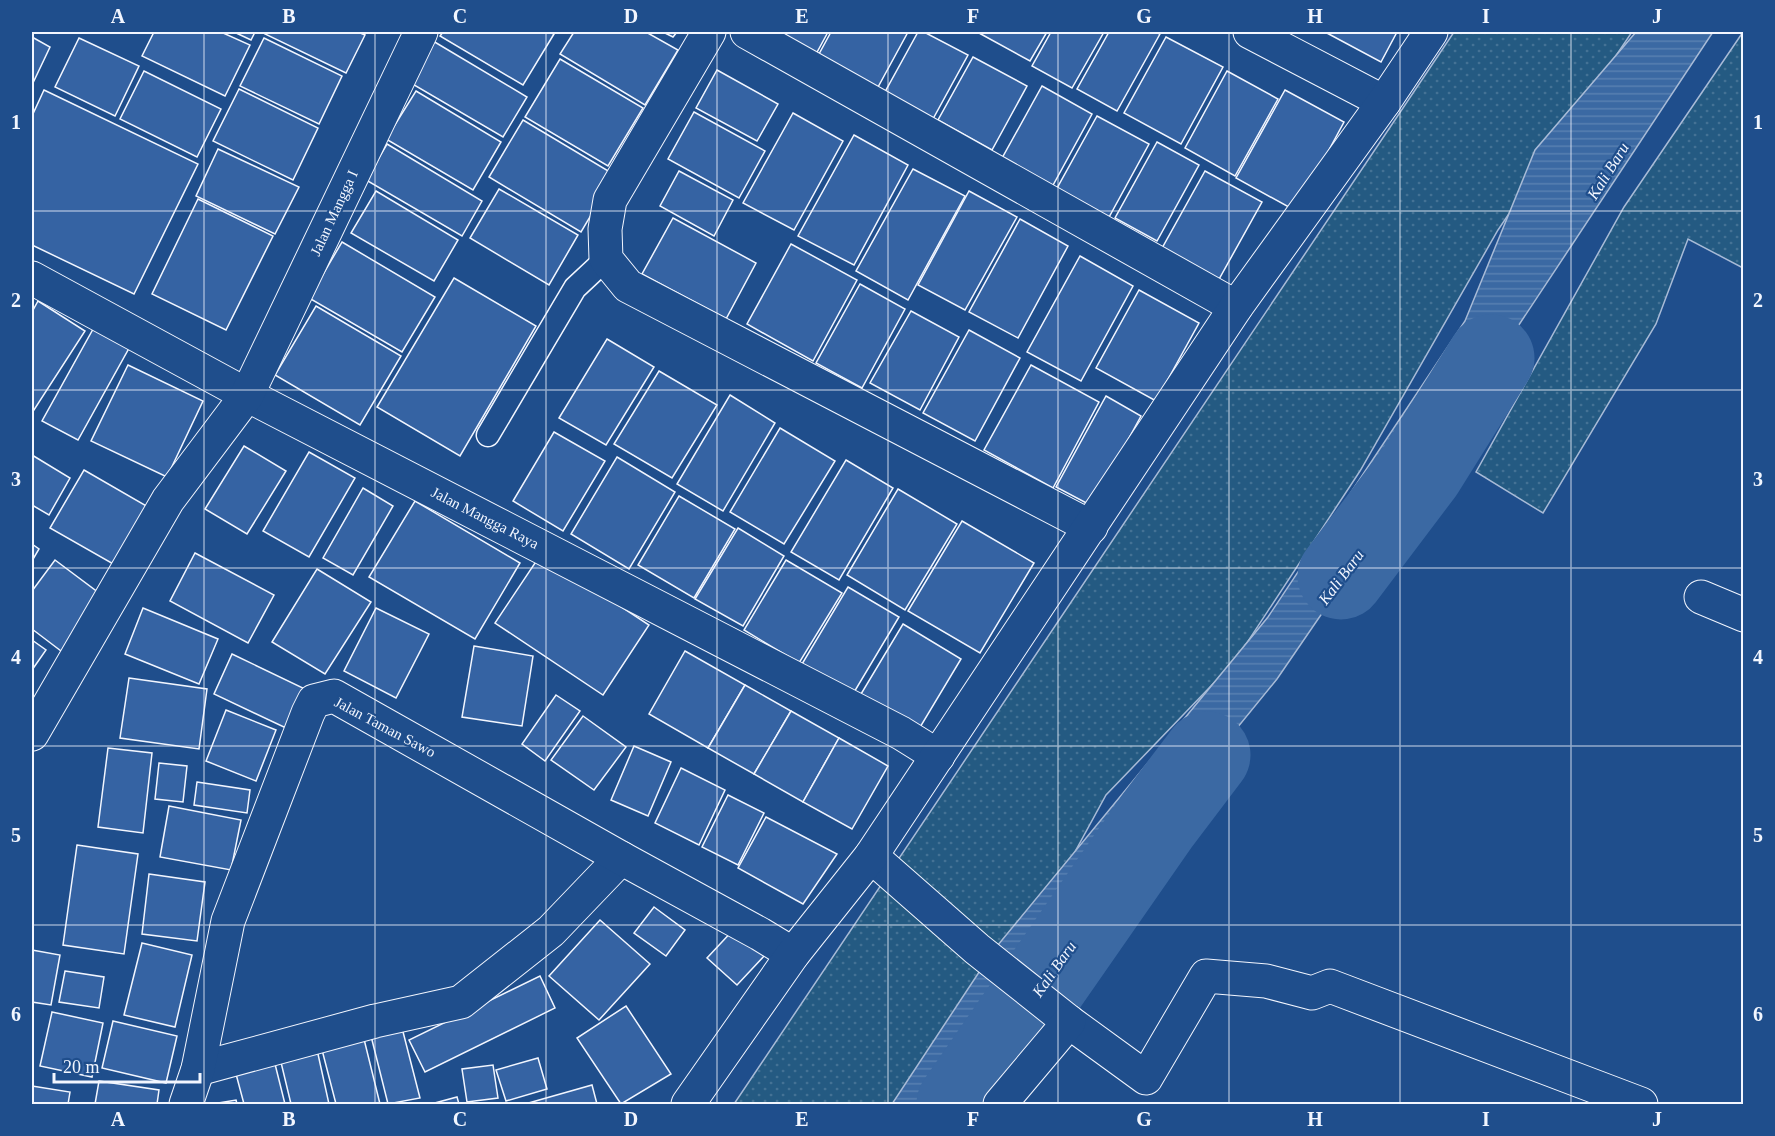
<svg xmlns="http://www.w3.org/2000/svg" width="1775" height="1136" viewBox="0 0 1775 1136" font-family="Georgia,serif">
	<defs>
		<pattern id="grass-dots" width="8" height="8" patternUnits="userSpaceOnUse" patternTransform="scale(1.5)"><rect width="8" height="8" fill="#245a82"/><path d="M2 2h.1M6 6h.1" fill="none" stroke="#447295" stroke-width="1.8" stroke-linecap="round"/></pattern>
		<pattern id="water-rules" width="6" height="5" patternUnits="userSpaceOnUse" patternTransform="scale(1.5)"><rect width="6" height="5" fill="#3b69a3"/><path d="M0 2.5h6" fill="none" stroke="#587fb1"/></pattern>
	</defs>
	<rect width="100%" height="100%" fill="#1f4e8c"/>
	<!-- grass -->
	<g fill="url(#grass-dots)" stroke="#a8bbd7" stroke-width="1.5">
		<polygon points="1454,32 1632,32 1498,230 1360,471 1235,661 1106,795 1071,859 901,1104 734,1104"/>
		<polygon points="1743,32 1743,268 1688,239 1656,324 1543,513 1476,472 1624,207"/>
	</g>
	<!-- water -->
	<polygon fill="url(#water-rules)" stroke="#a8bbd7" stroke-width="1.5" points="1636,32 1713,32 1497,358 1277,679 1060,945 963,1104 892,1104 993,951 1268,617 1465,321 1535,150"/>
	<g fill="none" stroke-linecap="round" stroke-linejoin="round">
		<!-- river -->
		<g stroke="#3b69a3" stroke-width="87">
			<polyline points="1341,576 1421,470 1491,358"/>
			<polyline points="960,1104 1157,821 1207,755"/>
		</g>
	</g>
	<!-- building -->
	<g fill="#3563a3" stroke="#f2f6ff" stroke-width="1.5">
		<polygon points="154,32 221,32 250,45 225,96 142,56"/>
		<polygon points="234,32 255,32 251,40"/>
		<polygon points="266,32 358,32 365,35 346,73 265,34"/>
		<polygon points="443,32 549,32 554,34 523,85 440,36"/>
		<polygon points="574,32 646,32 678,50 645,105 560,54"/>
		<polygon points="663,32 677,32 673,37"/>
		<polygon points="750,32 828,32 810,65"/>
		<polygon points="831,32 908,32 872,98 813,65"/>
		<polygon points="918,32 924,32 968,55 928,128 880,101"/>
		<polygon points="980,32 1047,32 1030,61 979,33"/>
		<polygon points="1051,32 1104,32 1072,88 1032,66"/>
		<polygon points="1109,32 1155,32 1160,34 1117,111 1077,89"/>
		<polygon points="1325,32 1397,32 1381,62"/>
		<polygon points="32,37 50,47 32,85"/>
		<polygon points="1166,37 1223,67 1181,144 1124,113"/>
		<polygon points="79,38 139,66 115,116 55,87"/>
		<polygon points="264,38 342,76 319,124 240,86"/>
		<polygon points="433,41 527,97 503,137 409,82"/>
		<polygon points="973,57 1027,86 992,150 938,120"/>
		<polygon points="560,59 643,108 608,166 525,117"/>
		<polygon points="717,70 778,104 757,141 696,108"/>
		<polygon points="144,71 221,109 197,157 120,119"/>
		<polygon points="1227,71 1278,99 1235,176 1185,148"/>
		<polygon points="1042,86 1092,114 1052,187 1001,160"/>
		<polygon points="239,89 318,128 293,180 213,141"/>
		<polygon points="44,90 198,164 134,294 32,245 32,116"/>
		<polygon points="1285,90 1344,122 1296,211 1236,178"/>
		<polygon points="416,91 501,142 473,190 386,139"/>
		<polygon points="694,112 765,151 739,198 668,159"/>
		<polygon points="793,113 843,141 794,230 743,203"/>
		<polygon points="1097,116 1149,144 1108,219 1056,190"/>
		<polygon points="523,120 615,175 581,232 489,177"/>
		<polygon points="854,135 908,165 854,265 798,236"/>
		<polygon points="1157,142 1199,165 1157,241 1115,218"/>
		<polygon points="387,144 482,201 462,236 366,180"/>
		<polygon points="218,149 299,187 275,234 196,196"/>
		<polygon points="913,169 965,196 908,300 856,271"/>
		<polygon points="679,171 733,200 714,236 660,206"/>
		<polygon points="1205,171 1262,202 1218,281 1161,250"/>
		<polygon points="499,189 578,235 549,285 470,238"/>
		<polygon points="376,191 458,240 434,281 351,233"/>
		<polygon points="969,191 1017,217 965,310 918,285"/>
		<polygon points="198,199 273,236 226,330 152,294"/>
		<polygon points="673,218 756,263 726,319 642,274"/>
		<polygon points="1020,219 1068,246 1018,338 969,312"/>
		<polygon points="342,242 435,297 402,352 309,298"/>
		<polygon points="791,244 857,280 813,361 747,324"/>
		<polygon points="1080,256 1133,286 1081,381 1027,352"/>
		<polygon points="454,278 536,326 460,456 377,407"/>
		<polygon points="860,284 905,309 862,388 816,363"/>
		<polygon points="1139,290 1199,323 1156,401 1096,368"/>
		<polygon points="38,301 85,331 32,413 32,312"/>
		<polygon points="316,306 401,356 360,425 275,375"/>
		<polygon points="911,311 959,337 920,410 870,383"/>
		<polygon points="97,322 133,341 78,440 42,421"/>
		<polygon points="969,330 1020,358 975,441 923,413"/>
		<polygon points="607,339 654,367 606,445 559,418"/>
		<polygon points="128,365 203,401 167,477 91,441"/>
		<polygon points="1031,365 1099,402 1053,488 984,450"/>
		<polygon points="659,371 717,405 672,478 614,444"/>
		<polygon points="730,395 775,423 723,511 677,484"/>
		<polygon points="1106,396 1141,416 1092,506 1056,487"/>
		<polygon points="780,428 835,461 784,544 730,512"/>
		<polygon points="554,432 605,461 563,531 513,501"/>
		<polygon points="244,446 286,471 247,534 205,509"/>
		<polygon points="309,452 355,478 309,557 263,531"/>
		<polygon points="32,455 70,478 49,515 32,505"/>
		<polygon points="617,457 675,492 629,569 571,534"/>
		<polygon points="846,460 893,488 839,580 791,552"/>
		<polygon points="84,470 155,511 122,569 50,528"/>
		<polygon points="363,488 393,506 353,575 323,558"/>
		<polygon points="898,489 957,524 905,610 847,575"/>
		<polygon points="679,496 735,529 694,598 638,565"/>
		<polygon points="415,501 520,563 475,639 369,577"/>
		<polygon points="962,521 1034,563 980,653 908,611"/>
		<polygon points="738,528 784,556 743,626 695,599"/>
		<polygon points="32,544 39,549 32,561"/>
		<polygon points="195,553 274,595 248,643 170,601"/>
		<polygon points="541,554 649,625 603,695 495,623"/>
		<polygon points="55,560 107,599 65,654 32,629 32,591"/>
		<polygon points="786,560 842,593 799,663 744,630"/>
		<polygon points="317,569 371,602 325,674 272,642"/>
		<polygon points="848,587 899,617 853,694 802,664"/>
		<polygon points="143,608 218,639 199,684 125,654"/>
		<polygon points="376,608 429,634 396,698 344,671"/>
		<polygon points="903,624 961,659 916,734 858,699"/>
		<polygon points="32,640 46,650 32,670"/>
		<polygon points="474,646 533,656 522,726 462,717"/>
		<polygon points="685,651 745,685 708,748 649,714"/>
		<polygon points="232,654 305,689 286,728 214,694"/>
		<polygon points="129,678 207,689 199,749 120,738"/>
		<polygon points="745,685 791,711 754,774 708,748"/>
		<polygon points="556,695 580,711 545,761 522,744"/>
		<polygon points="226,710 276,730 256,781 206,761"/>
		<polygon points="791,711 839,738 803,802 754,774"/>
		<polygon points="583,716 626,747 594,790 551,760"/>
		<polygon points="839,738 888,766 852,829 803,802"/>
		<polygon points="634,746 671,762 648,816 611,800"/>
		<polygon points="108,748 152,753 143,833 98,827"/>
		<polygon points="159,763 187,766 183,802 155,799"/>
		<polygon points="681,768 725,790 699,845 655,823"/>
		<polygon points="197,782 250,790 247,813 194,805"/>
		<polygon points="728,795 764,813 738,865 702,847"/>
		<polygon points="169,806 241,820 231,870 160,857"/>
		<polygon points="766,817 837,854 803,904 738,868"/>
		<polygon points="77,845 138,854 124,954 63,945"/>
		<polygon points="149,874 205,882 197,941 142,934"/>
		<polygon points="654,907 685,930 666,956 634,933"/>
		<polygon points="600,920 650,964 599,1020 549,976"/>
		<polygon points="735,928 765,955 737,985 707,958"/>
		<polygon points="142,943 192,955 175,1027 124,1015"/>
		<polygon points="32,950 60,955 51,1005 32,1002"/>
		<polygon points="65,971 104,977 99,1008 59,1002"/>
		<polygon points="540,976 555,1008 425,1072 409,1040"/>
		<polygon points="626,1006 671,1074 621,1104 577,1038"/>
		<polygon points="52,1012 103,1023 92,1077 40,1066"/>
		<polygon points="113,1021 177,1036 166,1083 102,1068"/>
		<polygon points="401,1024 420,1098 388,1104 370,1032"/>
		<polygon points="363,1035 380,1104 336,1104 321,1046"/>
		<polygon points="316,1045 329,1104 291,1104 279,1054"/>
		<polygon points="538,1058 547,1089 506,1101 496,1070"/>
		<polygon points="275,1064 285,1104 244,1104 236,1074"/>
		<polygon points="493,1065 498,1098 467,1102 462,1069"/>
		<polygon points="99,1081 159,1090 157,1104 95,1104"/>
		<polygon points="592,1085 597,1104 525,1104"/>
		<polygon points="32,1086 70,1092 68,1104 32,1104"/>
		<polygon points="457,1097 459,1104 431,1104"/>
		<polygon points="236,1100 237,1104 212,1104"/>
	</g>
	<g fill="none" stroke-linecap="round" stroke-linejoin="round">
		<defs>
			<polyline id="service" points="488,435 575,288 606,259"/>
			<g id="minor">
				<polyline points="709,32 610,200 605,229 606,259 628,286 1091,527"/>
				<polyline points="747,32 1236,307"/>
				<polyline points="1250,32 1384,102"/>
				<polyline points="32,278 247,395 901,733 938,756"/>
				<polyline points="1701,597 1744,615"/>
				<polyline points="32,734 168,500 247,395 421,32"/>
				<polyline points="871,856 977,949 1069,1022 1146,1078 1206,976 1266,981 1312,993 1330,986 1641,1104"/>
				<polyline points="198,1069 375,1021 461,1002 551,931 621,858"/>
				<polyline points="186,1104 198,1069 228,921 308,713 314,701 334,696 621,858 760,934 793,954"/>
				<polyline points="688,1104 793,954 871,856 1236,307 1384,102 1431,32"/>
				<polyline points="1000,1104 1069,1022"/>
			</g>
		</defs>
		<!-- service casing -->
		<use href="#service" stroke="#f2f6ff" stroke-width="25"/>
		<!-- minor casing -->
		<use href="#minor" stroke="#f2f6ff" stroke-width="35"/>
		<!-- service -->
		<use href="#service" stroke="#1f4e8c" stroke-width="22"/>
		<!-- minor -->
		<use href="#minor" stroke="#1f4e8c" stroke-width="33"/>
	</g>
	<!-- grid -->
	<path fill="none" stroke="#f2f6ff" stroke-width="1.5" stroke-opacity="0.55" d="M 204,32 L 204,1104M 375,32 L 375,1104M 546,32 L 546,1104M 717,32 L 717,1104M 888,32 L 888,1104M 1058,32 L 1058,1104M 1229,32 L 1229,1104M 1400,32 L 1400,1104M 1571,32 L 1571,1104M 32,211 L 1744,211M 32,390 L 1744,390M 32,568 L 1744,568M 32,746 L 1744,746M 32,925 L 1744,925"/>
	<g text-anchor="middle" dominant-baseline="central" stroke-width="4.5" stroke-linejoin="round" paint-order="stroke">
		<!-- street labels -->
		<g font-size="15" fill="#f2f6ff" stroke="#1f4e8c">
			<text transform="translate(334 213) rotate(-65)">Jalan Mangga I</text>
			<text transform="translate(485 518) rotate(27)">Jalan Mangga Raya</text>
			<text transform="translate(385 727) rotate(28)">Jalan Taman Sawo</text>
		</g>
		<!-- water labels -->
		<g font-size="16" font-style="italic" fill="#f2f6ff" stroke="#1f4e8c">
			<text transform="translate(1608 171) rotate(-58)">Kali Baru</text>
			<text transform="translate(1341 577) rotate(-53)">Kali Baru</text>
			<text transform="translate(1054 969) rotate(-55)">Kali Baru</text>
		</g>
	</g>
	<!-- border -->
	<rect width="1775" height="1136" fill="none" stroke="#1f4e8c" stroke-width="66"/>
	<!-- scale -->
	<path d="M54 1073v9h146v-9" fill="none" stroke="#f2f6ff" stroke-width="3"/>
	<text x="63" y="1073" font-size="18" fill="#f2f6ff" stroke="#1f4e8c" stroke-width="4.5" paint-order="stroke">20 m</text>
	<rect x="33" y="33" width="1709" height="1070" fill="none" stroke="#f2f6ff" stroke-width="2"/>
	<g font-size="20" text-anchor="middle" font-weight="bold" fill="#f2f6ff">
		<text x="118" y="23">A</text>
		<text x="289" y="23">B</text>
		<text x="460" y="23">C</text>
		<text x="631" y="23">D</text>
		<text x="802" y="23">E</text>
		<text x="973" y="23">F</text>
		<text x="1144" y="23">G</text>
		<text x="1315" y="23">H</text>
		<text x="1486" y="23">I</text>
		<text x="1657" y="23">J</text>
		<text x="16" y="129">1</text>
		<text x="1758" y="129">1</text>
		<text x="16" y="307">2</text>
		<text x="1758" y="307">2</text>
		<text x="16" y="486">3</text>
		<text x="1758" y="486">3</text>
		<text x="16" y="664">4</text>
		<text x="1758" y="664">4</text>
		<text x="16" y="842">5</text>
		<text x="1758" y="842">5</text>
		<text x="16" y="1021">6</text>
		<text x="1758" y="1021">6</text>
		<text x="118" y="1126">A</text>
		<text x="289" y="1126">B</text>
		<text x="460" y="1126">C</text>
		<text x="631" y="1126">D</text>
		<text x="802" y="1126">E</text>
		<text x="973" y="1126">F</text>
		<text x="1144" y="1126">G</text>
		<text x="1315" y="1126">H</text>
		<text x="1486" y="1126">I</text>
		<text x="1657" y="1126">J</text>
	</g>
</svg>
